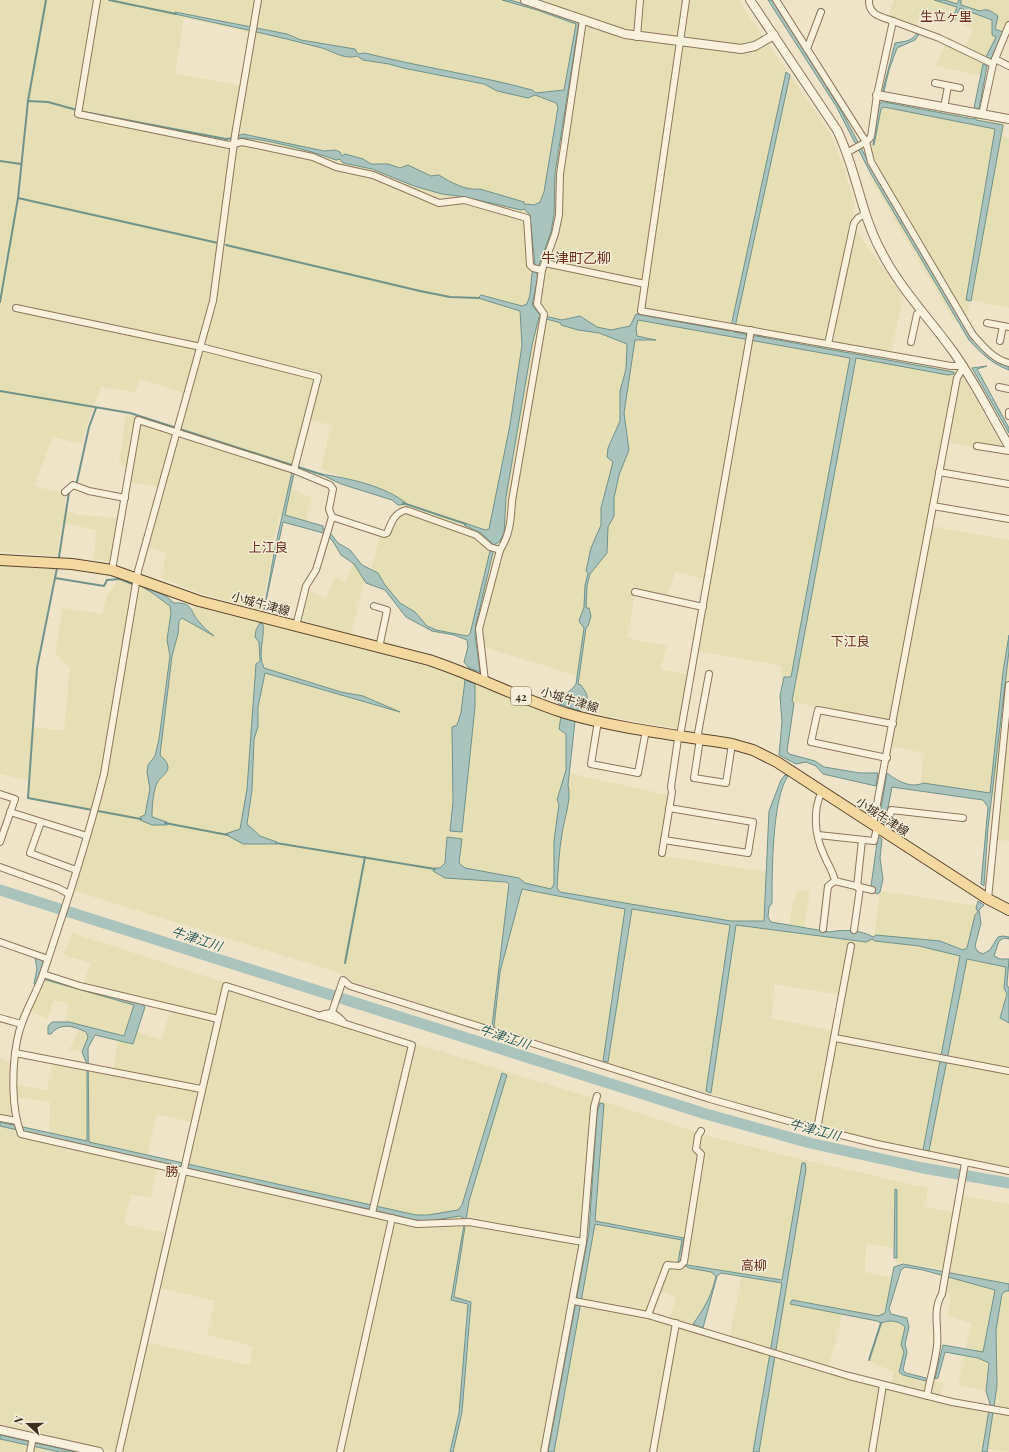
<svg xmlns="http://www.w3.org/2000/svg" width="1009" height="1452" viewBox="0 0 1009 1452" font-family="'Playfair Display','Noto Sans JP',serif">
	<rect width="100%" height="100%" fill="#f0e4c8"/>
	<!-- farmland -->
	<g fill="#e6deb5" fill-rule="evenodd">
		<path d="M 0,0 L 740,0 L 744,9 L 828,130 L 842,162 L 855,205 L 852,225 L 903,296 L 891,354 L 951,364 L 964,378 L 1006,454 L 948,442 L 932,526 L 1009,540 L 1009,841 L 998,840 L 1001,799 L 921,787 L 923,753 L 891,746 L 895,723 L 783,700 L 781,666 L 698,651 L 709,580 L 675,572 L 667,597 L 635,590 L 628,638 L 667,646 L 661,669 L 689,675 L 680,729 L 600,715 L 573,707 L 578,676 L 471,643 L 470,639 L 454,634 L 433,631 L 408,616 L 387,589 L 364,582 L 351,634 L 302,620 L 310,590 L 325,599 L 335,578 L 345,582 L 354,561 L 371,571 L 380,535 L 388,536 L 401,502 L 395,496 L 321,469 L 331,425 L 308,420 L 292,489 L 312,498 L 305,526 L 279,516 L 262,611 L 200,593 L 161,578 L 166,553 L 148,548 L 165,488 L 130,482 L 132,468 L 119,464 L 126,414 L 180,431 L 190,395 L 140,379 L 135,393 L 101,386 L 81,444 L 53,437 L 34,486 L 66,494 L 64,510 L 80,515 L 118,518 L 111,562 L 94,559 L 96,530 L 62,523 L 57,556 L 0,552 ZM 184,18 L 256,34 L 247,87 L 175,73 Z"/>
		<polygon points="894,0 1009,0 1009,35 1000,33 984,66 982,76 935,66 946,43 964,51 973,29 951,19 947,24 922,11 916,28 888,17"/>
		<polygon points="875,91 1006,115 1003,137 1009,138 1009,308 970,300 967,316 955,323 869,176 874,162 869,135"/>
		<path d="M 0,565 L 55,569 L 36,667 L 33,727 L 64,730 L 70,668 L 55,653 L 63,608 L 102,614 L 107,596 L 118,579 L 151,590 L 186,615 L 196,605 L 426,666 L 453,674 L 569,721 L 569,773 L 668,795 L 660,855 L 769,872 L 766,924 L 789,928 L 792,905 L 797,891 L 810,890 L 804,931 L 874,938 L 880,891 L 979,906 L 969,955 L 1007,964 L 1005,986 L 1009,994 L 1009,1168 L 877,1142 L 816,1126 L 490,1028 L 354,982 L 337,972 L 68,889 L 93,812 L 27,799 L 28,781 L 0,774 ZM 775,984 L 841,995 L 834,1031 L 771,1018 Z"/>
		<path d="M 72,933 L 416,1044 L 602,1101 L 702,1134 L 801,1159 L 928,1188 L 926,1207 L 952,1212 L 955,1194 L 1009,1204 L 1009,1452 L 985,1449 L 984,1452 L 114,1452 L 0,1424 L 0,1130 L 2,1125 L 0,1124 L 0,1059 L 11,1063 L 12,1084 L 47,1090 L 52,1065 L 89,1069 L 113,1074 L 118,1038 L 91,1033 L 85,1052 L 69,1050 L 81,1027 L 64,1022 L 69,1004 L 54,1000 L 47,1019 L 30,1011 L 45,977 L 81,990 L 91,963 L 63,955 ZM 141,996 L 172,1005 L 161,1040 L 135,1031 L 137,1003 ZM 12,1097 L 50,1102 L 49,1134 L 13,1127 ZM 157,1114 L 191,1122 L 167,1233 L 124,1224 L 131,1194 L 151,1198 L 159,1159 L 147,1156 ZM 866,1243 L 895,1249 L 896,1262 L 943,1269 L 939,1292 L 951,1294 L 948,1316 L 971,1323 L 958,1385 L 993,1392 L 991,1411 L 939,1401 L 944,1383 L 902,1374 L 901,1370 L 905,1353 L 904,1344 L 907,1326 L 905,1322 L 887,1317 L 894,1278 L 865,1272 ZM 717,1272 L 742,1275 L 729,1341 L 697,1330 L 714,1287 ZM 159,1288 L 215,1301 L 207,1335 L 253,1346 L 249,1365 L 147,1342 ZM 655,1290 L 676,1297 L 669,1323 L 646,1316 ZM 843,1313 L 881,1320 L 878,1335 L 869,1360 L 873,1363 L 894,1372 L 889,1389 L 827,1372 Z"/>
		<polygon points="0,1437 70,1452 0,1452"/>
	</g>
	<!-- water -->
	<g fill="#a9c4bc" stroke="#6f938a">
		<path d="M 502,0 L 510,0 L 537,8 L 579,22 L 555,173 L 554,214 L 551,232 L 536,273 L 538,277 L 532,305 L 540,315 L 562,320 L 580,316 L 597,327 L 611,330 L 630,326 L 636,314 L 730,331 L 786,72 L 790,75 L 734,332 L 954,372 L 954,374 L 948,375 L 856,358 L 792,701 L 794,703 L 787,751 L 789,754 L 815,761 L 824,767 L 860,773 L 878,773 L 876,786 L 823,774 L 816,766 L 806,762 L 796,764 L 779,755 L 782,722 L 780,696 L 784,677 L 791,677 L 850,358 L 638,320 L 636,328 L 637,336 L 656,340 L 635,340 L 624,413 L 629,450 L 619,475 L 614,498 L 614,516 L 608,527 L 607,553 L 590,574 L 587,586 L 586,608 L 589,608 L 591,616 L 588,626 L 586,628 L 578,684 L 581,685 C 590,698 589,698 580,711 L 559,704 L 560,698 L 572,689 L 576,684 L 584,628 L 579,621 L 584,607 L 585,585 L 588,573 L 586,571 L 591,548 L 601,525 L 601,508 L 613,462 L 607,457 L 608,448 L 620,421 L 620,391 L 626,369 L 627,344 L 599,333 L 578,330 L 561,325 L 561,323 L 539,317 L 532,345 L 506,497 L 504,534 L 499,542 L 495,544 L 476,624 L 475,635 L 480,672 L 469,668 L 464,662 L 468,647 L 467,640 L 454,635 L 432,631 L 406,617 L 385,590 L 366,583 L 354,564 L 341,555 L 334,543 L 327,534 L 283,522 L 264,610 L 275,548 L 292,472 L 294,473 L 285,515 L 323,526 L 323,529 L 331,534 L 338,543 L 350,550 L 362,565 L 378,573 L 385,585 L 400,603 L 415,612 L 427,626 L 436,630 L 467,636 L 470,634 L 490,551 L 491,551 L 493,544 L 481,533 L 464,525 L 465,523 L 485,530 L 489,529 L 510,425 L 522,345 L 520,311 L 478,298 L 481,295 L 522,306 L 527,304 L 530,295 L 532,273 L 534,272 L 535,266 L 530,215 L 524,209 L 521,210 L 465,197 L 442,194 L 414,186 L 372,169 L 343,163 L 340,159 L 336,160 C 315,152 260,137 239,138 L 238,136 L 243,134 L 324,151 L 335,150 L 340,152 L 342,156 L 345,154 L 363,159 L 371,164 L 388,164 L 400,168 L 408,165 L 431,176 L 439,175 C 450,182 466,191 480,189 L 524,202 L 525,205 L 527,204 L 534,205 L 540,202 L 544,192 L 558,107 L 556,103 L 535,95 L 528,98 L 497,91 L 484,84 L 403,68 L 389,64 L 363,60 L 357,56 C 345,60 334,52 322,48 C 274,35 224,25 175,14 L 175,12 L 287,34 L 301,40 L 355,49 L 358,54 L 365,53 C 420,67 477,75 532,90 L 536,93 L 564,90 L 576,24 L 537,10 Z"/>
		<path d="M 768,0 L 773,0 L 838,105 L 874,172 L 973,337 L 1009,365 L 1009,370 C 992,364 981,353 969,340 L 870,172 L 836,106 Z"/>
		<path d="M 934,0 L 945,0 L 957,4 L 959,0 L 961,0 L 961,5 L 980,11 C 988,8 991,11 998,16 L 995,29 L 1003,32 L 991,59 L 986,57 L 996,37 L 992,35 L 992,20 L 960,8 L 954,21 L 952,20 L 957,7 Z"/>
		<path d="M 918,32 L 920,33 L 915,40 L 897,48 L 889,70 L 884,91 L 883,90 L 895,43 C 906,41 911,42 918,32 Z"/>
		<polygon points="983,64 987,66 979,109 974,108"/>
		<polygon points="883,100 884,102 973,119 976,118 976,120 1003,125 971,301 966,300 995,129 884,107 881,109 874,145 873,145 879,105"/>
		<polygon points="987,366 977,369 1009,428 1009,433 972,368"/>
		<path d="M 320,474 C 348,478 386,486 407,504 L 398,505 L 392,500 L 341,484 Z"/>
		<path d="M 139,585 L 166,596 L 174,603 C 194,602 189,611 200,623 C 204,628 209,632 214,636 L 182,618 L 179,621 L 178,634 L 172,656 L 160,755 C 163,758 168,762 168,768 C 167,774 160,777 157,783 C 153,792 152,807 152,817 L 167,822 L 167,825 L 152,825 L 140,820 L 140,817 L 145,815 L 150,789 L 147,772 L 148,765 L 155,756 L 159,739 L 170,656 L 167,640 L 171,613 L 170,606 L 151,592 Z"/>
		<path d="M 260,623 L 263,624 C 265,639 257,653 264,668 L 341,692 L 363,696 L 400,712 L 265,673 L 258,707 L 258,727 L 254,739 L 252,790 L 247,824 L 260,836 L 277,842 L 277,844 L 243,844 L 225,834 L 240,829 L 247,789 L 256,664 L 260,661 L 259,642 L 255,637 L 256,630 Z"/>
		<path d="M 1009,635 L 1009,651 L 988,828 L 984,886 L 981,884 L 988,807 L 983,800 L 892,787 L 885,823 L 879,820 L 887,773 C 896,780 910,789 923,783 L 990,793 L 1003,672 Z"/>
		<polygon points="465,680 475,684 475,707 462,832 450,831 453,802 452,727 457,725 461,713"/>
		<path d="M 561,716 L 575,721 L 568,785 C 572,799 564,819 562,834 C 559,852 558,870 557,888 L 560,892 L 731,921 L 764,921 L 769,811 L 781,780 L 785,775 L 788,776 C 772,798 772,874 772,903 L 769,907 L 768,917 L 771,922 L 830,932 C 843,929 862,930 873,937 L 876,935 L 940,941 L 963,950 L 967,948 L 975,915 L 978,912 L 976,908 L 978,901 L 984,905 L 979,910 L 981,923 L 975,946 L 977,951 L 983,954 L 990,950 L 998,937 L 1003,936 L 1009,937 L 1009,939 L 1004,938 L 999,941 L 994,956 L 1000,959 L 1009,959 L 1007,985 L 1009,988 L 1009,1023 L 1000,1018 L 1007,994 L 1004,988 L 1006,967 L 967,959 L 929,1151 L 923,1150 L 960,956 L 919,946 L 875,941 L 872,939 L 866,942 L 736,925 L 711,1093 L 706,1091 L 730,925 L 632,909 L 608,1062 L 603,1061 L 625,909 L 522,889 L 500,972 L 494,1027 L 492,1026 L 509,884 L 506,882 L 445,878 L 433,871 L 434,868 L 440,868 L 445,863 L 447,837 L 462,839 L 459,863 L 465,868 L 519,878 L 525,883 L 551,889 L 554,884 L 554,841 L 559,804 L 557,800 L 566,770 L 566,734 L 559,729 Z"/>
		<polygon points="878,836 882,839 880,858 883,879 880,892 877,894 875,893 871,886"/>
		<path d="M 35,957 L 41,959 L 43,962 L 40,975 L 141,1003 L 145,1007 L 133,1044 L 95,1035 L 88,1048 L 89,1142 L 416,1215 L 428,1215 L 458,1210 L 462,1205 L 502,1073 L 507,1075 L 469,1201 L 454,1297 L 471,1302 L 462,1412 L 453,1452 L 450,1452 L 459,1413 L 468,1304 L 451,1300 L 465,1219 L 460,1216 L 428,1221 L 416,1220 L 0,1126 L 0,1122 L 87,1141 L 87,1064 L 82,1052 L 88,1037 L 86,1032 C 73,1026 61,1022 51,1034 L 48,1034 L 48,1026 L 52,1022 L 69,1022 L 124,1036 L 134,1005 L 39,978 L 35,985 L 34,984 L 37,969 Z"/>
		<path d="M 600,1103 L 604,1104 L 595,1221 L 684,1238 L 681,1261 L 687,1265 L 782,1280 L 802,1163 L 805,1163 L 806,1169 L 759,1452 L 753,1452 L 782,1283 L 721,1273 L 717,1276 L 703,1328 L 693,1324 C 704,1309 712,1295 716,1276 L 711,1272 L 689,1268 L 678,1262 L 682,1240 L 595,1224 L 554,1452 L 548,1452 L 589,1232 L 597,1113 Z"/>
		<polygon points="895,1189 897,1190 897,1258 894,1258"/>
		<path d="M 903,1264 L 1009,1284 L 1009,1291 L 1006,1291 L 1002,1294 L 996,1330 L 997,1386 L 987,1452 L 982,1452 L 990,1404 L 986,1391 L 989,1363 L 978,1358 L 945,1352 L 938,1378 L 935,1379 L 943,1345 L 983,1352 L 995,1290 L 923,1270 L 905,1267 L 901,1270 L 889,1309 L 891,1314 L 907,1318 L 909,1327 L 905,1344 L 907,1352 L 903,1370 L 906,1373 L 926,1378 L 926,1381 L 903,1375 L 899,1372 L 904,1352 L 901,1345 L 905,1327 C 898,1320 890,1320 881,1323 L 877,1321 L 790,1304 L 792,1300 L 878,1316 L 885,1313 L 894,1267 Z"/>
		<polygon points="0,1435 76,1452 60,1452 0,1439"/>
	</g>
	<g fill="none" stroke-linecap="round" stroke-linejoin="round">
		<!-- stream -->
		<g stroke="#6f938a" stroke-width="2">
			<polyline points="109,0 176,14"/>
			<polyline points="28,101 48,102 84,112 226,139 233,138"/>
			<polyline points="0,161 21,164"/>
			<polyline points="18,198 218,243"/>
			<polyline points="226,245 420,291 450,297 479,298"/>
			<polyline points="0,302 18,198 28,101 46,0"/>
			<polyline points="0,391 130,413 323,475"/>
			<polyline points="76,486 89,427 96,408"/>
			<polyline points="403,503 466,524"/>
			<polyline points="59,557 69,492 71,490"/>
			<polyline points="57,568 37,668 28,798 141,819"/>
			<polyline points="55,578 104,586 107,580 120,579 135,585"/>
			<polyline points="165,823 228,835"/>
			<polyline points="276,843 435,869"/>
			<polyline points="345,963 365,857"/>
			<polyline points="869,1360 881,1323"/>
		</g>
		<!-- river -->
		<polyline stroke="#a9c4bc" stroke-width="11" points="0,890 706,1114 810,1143 923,1168 1009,1183"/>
		<defs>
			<g id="minor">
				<polyline points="97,0 78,114 229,145 242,142 313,157 336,167 373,175 439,203 464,200 527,218 530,265 533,268 542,270 555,234 559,215 560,174 583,20"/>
				<path d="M 258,0 L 235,135 L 213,301 L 138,571 L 104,774 C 87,842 65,908 43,974 C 35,997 21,1017 17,1041 C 12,1068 11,1108 21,1134 L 417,1224 L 469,1222 L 583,1242"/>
				<polyline points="686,0 641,311 951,366 964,366 957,378 873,825"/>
				<path d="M 776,0 L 866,142 L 871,162 L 973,335 C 984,347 993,359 1009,363"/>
				<polyline points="893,21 939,38 993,64"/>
				<polyline points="637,37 640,0"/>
				<polyline points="807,49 821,12"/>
				<polyline points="995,59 1009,66"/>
				<polyline points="935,83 960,88"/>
				<polyline points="944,108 948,86"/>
				<polyline points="982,115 993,64 1009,25"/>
				<path d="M 848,152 L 866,142 L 871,137 L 877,95 L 893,21 C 882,17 868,15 869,0"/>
				<polyline points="545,263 645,284"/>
				<polyline points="16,308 201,347 318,377 294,470"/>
				<polyline points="987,323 1009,327"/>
				<polyline points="1000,341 1003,326"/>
				<polyline points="911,342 917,314 922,311"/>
				<polyline points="828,344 854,223 858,218 865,214"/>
				<polyline points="999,387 1009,389"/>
				<polyline points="1009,412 1009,416"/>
				<polyline points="977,446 1009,451"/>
				<polyline points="939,472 1009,484"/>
				<polyline points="65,492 73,485 89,491 125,498"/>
				<polyline points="933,506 1009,519"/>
				<path d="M 332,517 L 384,534 L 387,533 C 392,522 393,514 406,510 L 476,535 L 490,547 L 500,550 L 479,629 L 485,681"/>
				<path d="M 500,550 C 510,535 511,519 512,501 L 543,320 L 544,314 L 537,304 L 542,270"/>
				<polyline points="112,570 138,420 294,470 330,485 333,489 329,509 332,517 316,570 306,586 296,626"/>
				<polyline points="635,592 703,607"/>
				<polyline points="374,606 387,610 379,648"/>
				<polyline points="709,674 698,733 700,739 694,778 726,783 732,744"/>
				<polyline points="598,721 591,764 638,773 646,730"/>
				<polyline points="887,758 811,742 818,710 893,724"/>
				<path d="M 822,791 C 812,811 815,836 824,855 C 828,865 833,871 835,881 L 828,886 L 823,929"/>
				<polyline points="0,794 15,799 0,842"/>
				<polyline points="10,812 87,836"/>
				<polyline points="41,822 30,853 76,870"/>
				<polyline points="887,834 891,810 963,818"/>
				<polyline points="818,835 874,841 877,828"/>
				<polyline points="664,840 748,853 753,822 669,808"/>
				<polyline points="662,853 672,792 671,787 678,739 680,736 751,330"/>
				<polyline points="0,867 58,888 69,894"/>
				<polyline points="835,881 872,890"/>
				<polyline points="857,887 862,840"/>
				<polyline points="988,899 1009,685"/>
				<polyline points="854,930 860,888"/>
				<polyline points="0,942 48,959"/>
				<polyline points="43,974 80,986 218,1019"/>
				<polyline points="332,1012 343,980 350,986 710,1099 817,1129 877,1144 1009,1171"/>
				<path d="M 319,1016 C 332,1010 337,1014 345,1024"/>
				<polyline points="0,1018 21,1024"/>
				<polyline points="835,1038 1009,1071"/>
				<polyline points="15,1053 201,1089"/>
				<polyline points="0,1118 17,1121"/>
				<polyline points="817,1129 851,946"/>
				<polyline points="574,1301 648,1315 849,1376 952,1402 1009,1412"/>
				<polyline points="648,1315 667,1265 680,1266 684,1262 701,1154 696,1149 698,1136 701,1131"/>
				<path d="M 927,1396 C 930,1379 935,1363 937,1346 C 939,1327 932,1311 942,1294 L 965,1163"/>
				<polyline points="30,1452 33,1437"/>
				<polyline points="119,1452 226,986 412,1045 372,1213"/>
				<polyline points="340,1452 392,1218"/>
				<polyline points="544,1452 583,1242 594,1107 597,1096"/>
				<polyline points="653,1452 676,1323"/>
				<polyline points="872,1452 883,1385"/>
			</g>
			<g id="tertiary">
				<polyline points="525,0 625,34 741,49 755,46 774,35"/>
				<path d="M 750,0 L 837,130 C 856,168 860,211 880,249 C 898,286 928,317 952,350 C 974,380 990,414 1009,446"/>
				<polyline points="877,95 1009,119"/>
				<polyline points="0,1430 99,1452"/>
			</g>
			<path id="primary" d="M 0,560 L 72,564 L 112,570 L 199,601 L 429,660 C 475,675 518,698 565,713 C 619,729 677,735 732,744 L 753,750 L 777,762 L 988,899 L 1009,910"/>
		</defs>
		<!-- minor casing -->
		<use href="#minor" stroke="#8d765c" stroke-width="8"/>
		<!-- tertiary casing -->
		<use href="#tertiary" stroke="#8d765c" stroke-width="10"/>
		<!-- primary casing -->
		<use href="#primary" stroke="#5b4430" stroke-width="12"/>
		<!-- minor -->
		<use href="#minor" stroke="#faf1dc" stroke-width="6"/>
		<!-- tertiary -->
		<use href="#tertiary" stroke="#faf1dc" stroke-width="8"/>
		<!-- primary -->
		<use href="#primary" stroke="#f3d9a0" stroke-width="10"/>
	</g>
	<g text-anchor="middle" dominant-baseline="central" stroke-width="3" stroke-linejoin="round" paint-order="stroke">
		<!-- shield labels -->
		<rect fill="#f7eed8" stroke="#756857" stroke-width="1" x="511" y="687" width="20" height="18" rx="3"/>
		<g font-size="11" font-weight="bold" fill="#3d2e20">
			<text x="521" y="696">42</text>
		</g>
		<!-- street labels -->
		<g font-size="12" fill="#3d2e20" stroke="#f7eed8">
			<text transform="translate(261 603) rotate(15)">小城牛津線</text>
			<text transform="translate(570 699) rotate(17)">小城牛津線</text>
			<text transform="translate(883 816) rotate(33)">小城牛津線</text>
		</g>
		<!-- neighbourhood labels -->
		<g font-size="13" fill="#6b2e1e" stroke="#f7eed8">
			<text x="946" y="15">生立ヶ里</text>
			<text x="268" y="546">上江良</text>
			<text x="850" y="640">下江良</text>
			<text x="172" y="1170">勝</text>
			<text x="754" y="1264">高柳</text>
		</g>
		<!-- water labels -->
		<g font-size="13" font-style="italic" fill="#2f5d5a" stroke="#f7eed8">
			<text transform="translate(197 938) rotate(18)">牛津江川</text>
			<text transform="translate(505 1036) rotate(18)">牛津江川</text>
			<text transform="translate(815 1129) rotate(14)">牛津江川</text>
		</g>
		<!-- quarter labels -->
		<g font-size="14" fill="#6b2e1e" stroke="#f7eed8">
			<text x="576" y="257">牛津町乙柳</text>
		</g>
	</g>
	<!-- north arrow -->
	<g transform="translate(28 1424) rotate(291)" stroke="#f7eed8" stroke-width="3" paint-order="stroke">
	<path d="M0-3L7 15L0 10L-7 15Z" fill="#3d2e20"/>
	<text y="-6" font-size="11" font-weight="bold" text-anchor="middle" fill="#3d2e20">N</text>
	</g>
</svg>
